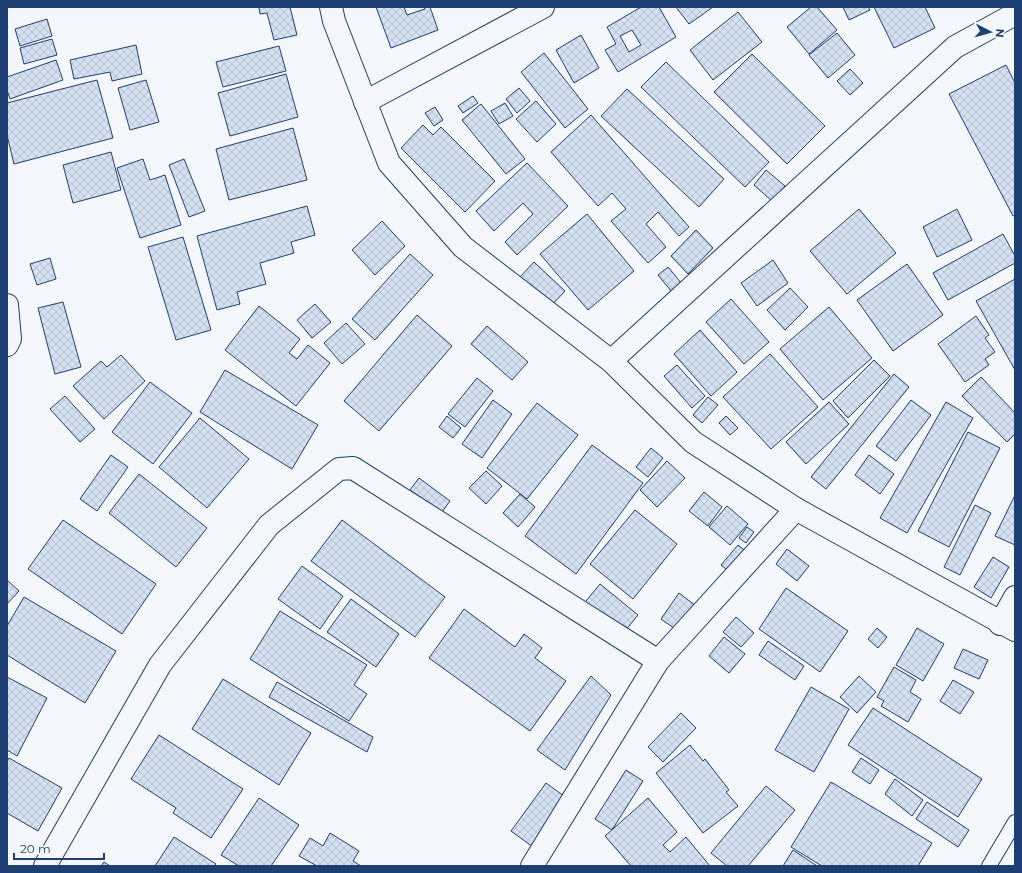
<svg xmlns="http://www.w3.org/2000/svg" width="1022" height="873" viewBox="0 0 1022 873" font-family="Montserrat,sans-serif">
	<defs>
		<pattern id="building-cross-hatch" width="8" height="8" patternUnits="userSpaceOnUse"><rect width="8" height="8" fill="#d5e0f0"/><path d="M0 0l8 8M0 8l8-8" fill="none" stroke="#b6c1d1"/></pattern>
	</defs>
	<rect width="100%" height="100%" fill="#f4f7fb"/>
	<!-- building -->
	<g fill="url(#building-cross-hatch)" stroke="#1d3f73" fill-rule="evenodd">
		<polygon points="259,7 290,7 297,35 274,40 267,13 260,14"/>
		<polygon points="376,7 404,7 407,15 425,9 424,7 430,7 438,30 391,48"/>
		<path d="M 641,7 L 659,7 L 676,37 L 618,72 L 605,50 L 616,44 L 607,27 ZM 632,30 L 641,45 L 629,52 L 620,36 Z"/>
		<polygon points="676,7 713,7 689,24"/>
		<polygon points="811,7 817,7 837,30 809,54 787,27"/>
		<polygon points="843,7 868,7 870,10 849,20"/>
		<polygon points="874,7 925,7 935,28 894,48"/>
		<polygon points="738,12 762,42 713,80 690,50"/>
		<polygon points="47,19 52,36 20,46 15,29"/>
		<polygon points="837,33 855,55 828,78 809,55"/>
		<polygon points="581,35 599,68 574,83 556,50"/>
		<polygon points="52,39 57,55 24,64 20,48"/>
		<polygon points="136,45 142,74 112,81 110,72 74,79 70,60"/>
		<polygon points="279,46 286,71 223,87 216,62"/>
		<polygon points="544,53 588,109 565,128 521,72"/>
		<polygon points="752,54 825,126 787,164 714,92"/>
		<polygon points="56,60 63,80 10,99 7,90 7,77"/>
		<polygon points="666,62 769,162 745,187 641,87"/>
		<polygon points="1006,65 1015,83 1015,215 1013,216 949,94"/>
		<polygon points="850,69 863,83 850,95 837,81"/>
		<polygon points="286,74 298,117 230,136 218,93"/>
		<polygon points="97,80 113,138 14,164 7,135 7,103"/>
		<polygon points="146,80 159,122 130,130 118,88"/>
		<polygon points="519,88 530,101 517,113 506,99"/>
		<polygon points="627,89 724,179 699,207 601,116"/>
		<polygon points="473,96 478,103 463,113 458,106"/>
		<polygon points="536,101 556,124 537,142 516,119"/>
		<polygon points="505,103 513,116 499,124 491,111"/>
		<polygon points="481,104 525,159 506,174 462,120"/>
		<polygon points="435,107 443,120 434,126 425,113"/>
		<polygon points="591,115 689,227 679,236 658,212 646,224 666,247 648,263 611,221 626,209 612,193 598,206 551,152"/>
		<polygon points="423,125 433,135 441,127 495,181 465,212 401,148"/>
		<polygon points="293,128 307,180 229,200 216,149"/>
		<polygon points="111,152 121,190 73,203 63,165"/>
		<polygon points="143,159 150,180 165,175 181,225 140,238 117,168"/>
		<polygon points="184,159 205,211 189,217 169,165"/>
		<polygon points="527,163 568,206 517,255 505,242 533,214 523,203 494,231 476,211"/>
		<polygon points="766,170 785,186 772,201 754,185"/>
		<polygon points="307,206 315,235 291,242 294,253 260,263 266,284 237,292 240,304 217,310 197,236"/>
		<polygon points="859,209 896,253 847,294 810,251"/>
		<polygon points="957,209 972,240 937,257 923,227"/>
		<polygon points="587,214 634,271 588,310 540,254"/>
		<polygon points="382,221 405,246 375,275 352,250"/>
		<polygon points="696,230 713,248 688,274 671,256"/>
		<polygon points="1003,234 1015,256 1015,263 948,300 933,273"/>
		<polygon points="183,237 211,330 176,340 148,247"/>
		<polygon points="410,254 433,275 375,340 352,319"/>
		<polygon points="50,258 56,279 37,285 30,264"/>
		<polygon points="773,260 788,283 757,306 741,283"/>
		<polygon points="534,262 565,291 551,306 520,277"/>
		<polygon points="907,264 943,315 893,351 857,300"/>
		<polygon points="668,267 682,284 672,292 658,275"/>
		<polygon points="1015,279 1015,370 976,301"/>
		<polygon points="790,288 808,307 785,330 767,310"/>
		<polygon points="731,299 769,342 744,364 706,322"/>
		<polygon points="63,302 81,367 55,374 38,308"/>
		<polygon points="315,304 331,322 312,338 297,320"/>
		<polygon points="259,306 300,339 289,353 297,359 308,345 330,363 296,406 225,350"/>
		<polygon points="829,307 872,358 823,400 780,349"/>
		<polygon points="417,315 452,346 379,431 344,401"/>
		<polygon points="976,316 989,335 985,338 995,352 985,359 989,365 965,382 938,344"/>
		<polygon points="346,323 365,344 342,364 324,343"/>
		<polygon points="487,326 528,362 512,380 471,344"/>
		<polygon points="700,330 737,372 711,396 674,354"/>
		<polygon points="770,354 818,407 771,449 723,397"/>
		<polygon points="121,355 145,381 104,419 73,386 101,361 107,367"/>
		<polygon points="874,360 890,376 848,418 833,401"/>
		<polygon points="677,365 705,396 692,408 664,376"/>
		<polygon points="225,370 318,425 292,469 200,412"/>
		<polygon points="894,374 909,387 826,489 811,477"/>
		<polygon points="981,377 1015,413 1015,434 1007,442 962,396"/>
		<polygon points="477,378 493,391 465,427 448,414"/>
		<polygon points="150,382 192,413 153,464 112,432"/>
		<polygon points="65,396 95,429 80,442 50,409"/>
		<polygon points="708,397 718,405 702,423 693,415"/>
		<polygon points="493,400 512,414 482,458 462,444"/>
		<polygon points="911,400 931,415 896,461 876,446"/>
		<polygon points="829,402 849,424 806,464 786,442"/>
		<polygon points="946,402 973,418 907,533 880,518"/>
		<polygon points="537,403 578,435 527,499 487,468"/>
		<polygon points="447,416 461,428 453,438 439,427"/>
		<polygon points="726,416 738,428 730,435 719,423"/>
		<polygon points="200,418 249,459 207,508 159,467"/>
		<polygon points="968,432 1000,448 949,547 918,531"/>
		<polygon points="592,445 643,483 576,574 525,536"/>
		<polygon points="651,448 663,458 648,477 636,467"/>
		<polygon points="111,455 128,467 97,511 80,499"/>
		<polygon points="869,455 894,474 880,494 855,475"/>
		<polygon points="667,461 685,478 657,507 640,490"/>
		<polygon points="486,471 502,486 486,504 469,488"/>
		<polygon points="139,474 207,528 176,567 109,513"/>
		<polygon points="419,478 450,501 442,512 410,490"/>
		<polygon points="704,492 722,507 708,526 689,511"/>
		<polygon points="520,494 535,507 518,527 503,513"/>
		<polygon points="1015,495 1015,545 995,536"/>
		<polygon points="975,505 991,513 960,575 944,567"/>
		<polygon points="727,506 748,524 730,545 709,527"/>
		<polygon points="635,510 677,544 633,599 590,564"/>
		<polygon points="63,520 156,584 122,634 28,569"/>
		<polygon points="342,520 445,597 415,637 311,561"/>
		<polygon points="747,527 754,532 746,543 739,538"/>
		<polygon points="738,545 748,553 731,573 721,565"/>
		<polygon points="787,549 809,566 797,581 776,564"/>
		<polygon points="993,557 1009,567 991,598 974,587"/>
		<polygon points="302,566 343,596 320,629 278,599"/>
		<polygon points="7,580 19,591 7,604"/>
		<polygon points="600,584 638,615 620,637 582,606"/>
		<polygon points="786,588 848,631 820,672 759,629"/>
		<polygon points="679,593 696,606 678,631 661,619"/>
		<polygon points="24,597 116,651 85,703 7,655 7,626"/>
		<polygon points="351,599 399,634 376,667 327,632"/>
		<polygon points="464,609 515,647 524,634 542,648 535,658 566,681 530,731 429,658"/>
		<polygon points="280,611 367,665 354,685 367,694 349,721 250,659"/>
		<polygon points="736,617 754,633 741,647 723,632"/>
		<polygon points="877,628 887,637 878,648 868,639"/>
		<polygon points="917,628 944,644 923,681 896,665"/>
		<polygon points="724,637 745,654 729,673 709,656"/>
		<polygon points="768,641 804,666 795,680 759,655"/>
		<polygon points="963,649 988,660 979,679 954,668"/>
		<polygon points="894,667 916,680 910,692 921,699 908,722 881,706 884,701 877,697"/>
		<polygon points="591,676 611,695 565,770 537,750"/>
		<polygon points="859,676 876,692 857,713 840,697"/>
		<polygon points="7,677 47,698 17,756 7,750"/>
		<polygon points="223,679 311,733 279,785 192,729"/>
		<polygon points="953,680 974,692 960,714 940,701"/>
		<polygon points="277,682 373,737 367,752 269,697"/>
		<polygon points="811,687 849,709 814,772 775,750"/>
		<polygon points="873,708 982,779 958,817 848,745"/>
		<polygon points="681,713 696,728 663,762 648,747"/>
		<polygon points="159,735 243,789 211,838 173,813 176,808 131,779"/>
		<polygon points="690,745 703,761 705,759 729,790 726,792 738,806 703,833 656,773"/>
		<polygon points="9,758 62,788 38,831 7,813 7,761"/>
		<polygon points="861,758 879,770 870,784 852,772"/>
		<polygon points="626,770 643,781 612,830 595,819"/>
		<polygon points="895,779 923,800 912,816 885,794"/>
		<polygon points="831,782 932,843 918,866 822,866 791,847"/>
		<polygon points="546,783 568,799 533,847 511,831"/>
		<polygon points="766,786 795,810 748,866 727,866 711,853"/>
		<polygon points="259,798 299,825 271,866 239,866 221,855"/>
		<polygon points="648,798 677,832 663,845 670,852 686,837 710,866 631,866 605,836"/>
		<polygon points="927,802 969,830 958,847 916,819"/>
		<polygon points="330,833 359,851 353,861 361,866 317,866 299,856 310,838 323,846"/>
		<polygon points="174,837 216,864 214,866 155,866"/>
		<polygon points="793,850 817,866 783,866"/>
		<polygon points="104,862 110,866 101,866"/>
	</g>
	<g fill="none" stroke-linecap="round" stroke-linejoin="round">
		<defs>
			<polyline id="lane" points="989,866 1015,822"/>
			<g id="street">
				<polyline points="331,7 334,21 389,163 463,247 611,361 693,442 796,509 1015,630"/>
				<polyline points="365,102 543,7"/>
				<polyline points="7,305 10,339 7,345"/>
				<polyline points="611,361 955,47 1015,14"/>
				<polyline points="1000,624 1015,597"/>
				<polyline points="45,866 160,665 269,525 339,469 353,468 658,661"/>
				<polyline points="532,866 658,661 796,509"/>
			</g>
		</defs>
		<!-- lane casing -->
		<use href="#lane" stroke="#1d3f73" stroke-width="16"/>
		<!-- street casing -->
		<use href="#street" stroke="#1d3f73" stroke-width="24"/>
		<!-- lane -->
		<use href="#lane" stroke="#f4f7fb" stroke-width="14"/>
		<!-- street -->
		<use href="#street" stroke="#f4f7fb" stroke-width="22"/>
	</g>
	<!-- border -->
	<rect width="1022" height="873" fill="none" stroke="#1d3f73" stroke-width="16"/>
	<!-- north arrow -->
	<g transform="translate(990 32) rotate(96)" stroke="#f4f7fb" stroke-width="3" paint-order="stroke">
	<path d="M0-3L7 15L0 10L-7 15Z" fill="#1d3f73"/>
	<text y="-6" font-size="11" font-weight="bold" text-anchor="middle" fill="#1d3f73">N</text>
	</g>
	<!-- scale -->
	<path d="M14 853v6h90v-6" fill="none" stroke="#1d3f73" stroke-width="2"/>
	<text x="20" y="853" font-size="12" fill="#1d3f73" stroke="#f4f7fb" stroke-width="3" paint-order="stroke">20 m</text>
</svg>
